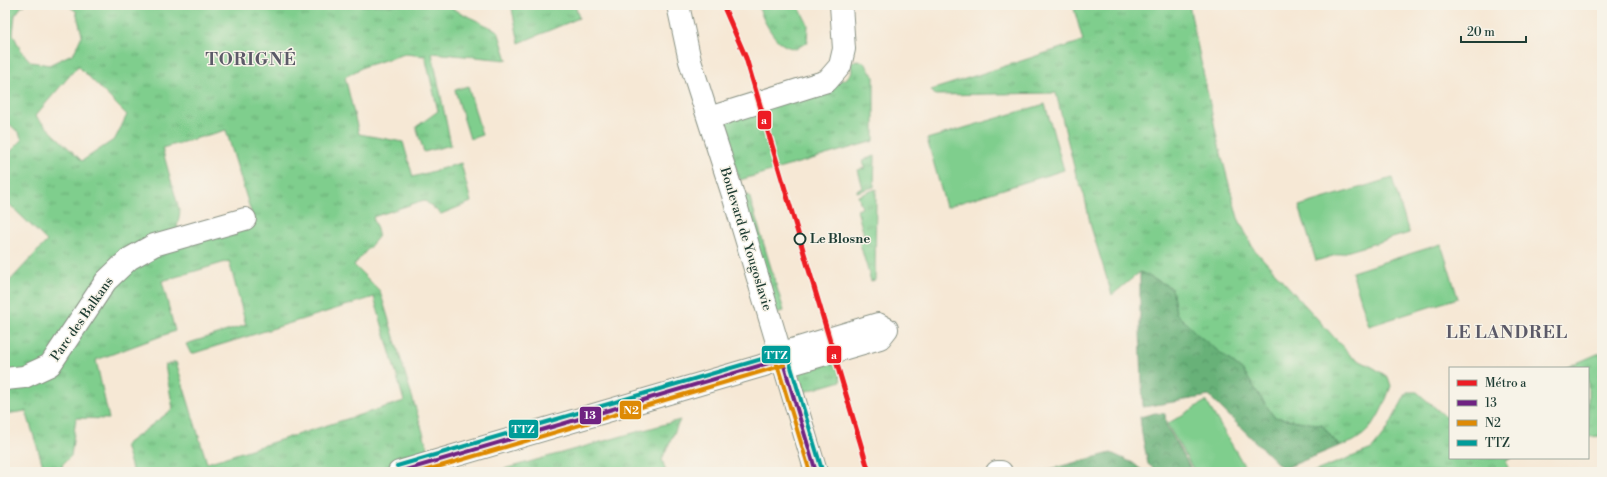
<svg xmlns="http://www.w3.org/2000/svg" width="1607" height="477" viewBox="0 0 1607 477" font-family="'Libre Bodoni',serif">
	<defs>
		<pattern id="grass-tufts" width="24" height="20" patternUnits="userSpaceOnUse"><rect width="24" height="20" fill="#7fce8d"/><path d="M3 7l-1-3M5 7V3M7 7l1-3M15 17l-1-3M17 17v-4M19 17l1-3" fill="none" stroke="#67a874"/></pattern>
		<pattern id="forest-crowns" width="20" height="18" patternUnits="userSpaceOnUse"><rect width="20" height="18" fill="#67b178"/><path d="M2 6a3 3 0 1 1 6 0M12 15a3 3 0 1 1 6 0" fill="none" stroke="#549163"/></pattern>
	</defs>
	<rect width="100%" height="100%" fill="#f7f3e8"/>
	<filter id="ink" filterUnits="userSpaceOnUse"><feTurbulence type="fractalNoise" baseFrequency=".025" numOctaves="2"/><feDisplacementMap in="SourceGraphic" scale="8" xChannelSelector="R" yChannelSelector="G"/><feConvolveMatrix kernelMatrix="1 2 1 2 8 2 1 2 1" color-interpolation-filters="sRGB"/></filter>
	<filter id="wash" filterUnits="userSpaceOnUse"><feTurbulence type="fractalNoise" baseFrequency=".012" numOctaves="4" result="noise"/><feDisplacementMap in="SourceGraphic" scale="16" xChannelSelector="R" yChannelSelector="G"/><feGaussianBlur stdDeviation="0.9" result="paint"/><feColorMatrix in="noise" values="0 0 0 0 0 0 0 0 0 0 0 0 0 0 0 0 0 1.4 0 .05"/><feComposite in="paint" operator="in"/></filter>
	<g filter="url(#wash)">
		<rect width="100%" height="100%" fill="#f6e8d5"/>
		<!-- grass -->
		<g fill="url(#grass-tufts)" stroke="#4f8660" fill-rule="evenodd">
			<path d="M 5,5 L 25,5 L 22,6 L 15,15 L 13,34 L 21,51 L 31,62 L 49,65 L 74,53 L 82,35 L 76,11 L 67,5 L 445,5 L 498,31 L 507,60 L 432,53 L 451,145 L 424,152 L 416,127 L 438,111 L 425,56 L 405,54 L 365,66 L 345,77 L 359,134 L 403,142 L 413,177 L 461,163 L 471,202 L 441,214 L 424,200 L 373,217 L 379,236 L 354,265 L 380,291 L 435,472 L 133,472 L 125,445 L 173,409 L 165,365 L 176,362 L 207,463 L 404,401 L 374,297 L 191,354 L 186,344 L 246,325 L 229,261 L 162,281 L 175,331 L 96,360 L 109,419 L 76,418 L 71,456 L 62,465 L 64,472 L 45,472 L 26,411 L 5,414 L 5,286 L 47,241 L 5,200 L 5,157 L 22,140 L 19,133 L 5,120 ZM 78,66 L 127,115 L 115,139 L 82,161 L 35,116 ZM 226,130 L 255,225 L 190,244 L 177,226 L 180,213 L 162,148 Z"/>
			<polygon points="519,5 575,5 579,18 519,43 512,9"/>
			<path d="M 758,5 L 798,5 L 808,25 L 807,42 L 796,49 C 792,48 787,47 784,45 C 773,40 761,16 758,5 Z"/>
			<path d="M 1073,5 L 1189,5 L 1218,142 L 1230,188 L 1238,218 L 1253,248 L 1352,357 L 1374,368 L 1388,377 L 1391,386 C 1384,405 1376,428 1357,439 C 1352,443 1345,444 1339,446 L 1322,425 L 1274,417 L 1243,371 L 1198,335 L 1176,313 L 1172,288 L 1140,272 L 1112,295 L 1091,227 L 1084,194 L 1076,175 L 1056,93 L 935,95 L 931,90 L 1083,41 Z"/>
			<polygon points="857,60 864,62 874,77 874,141 740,180 721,131 727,115 846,79 852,72 851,62"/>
			<polygon points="875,156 874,187 857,192 857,190 863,188 858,170 865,168 863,160"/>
			<polygon points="876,189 875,280 871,281 858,237 864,235 857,210 862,208 858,196"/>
			<polygon points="749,195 784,311 776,313 740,197"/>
			<polygon points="1602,352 1602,436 1588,437 1588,368 1565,368"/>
			<polygon points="835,358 841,381 804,392 799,372"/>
			<polygon points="1407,392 1417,392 1447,418 1450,417 1450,458 1512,458 1506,461 1509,472 1313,472 1372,449 1387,430"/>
			<polygon points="680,420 662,459 666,472 493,472"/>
		</g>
		<!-- forest -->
		<g fill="url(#forest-crowns)" stroke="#437756">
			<polygon points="1140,272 1172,288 1176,313 1198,335 1243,371 1274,417 1322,425 1339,446 1283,469 1209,396 1143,407 1140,331"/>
			<polygon points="1155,413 1165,414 1166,425 1193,472 1158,472 1148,464 1142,434 1140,417"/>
			<polygon points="1111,453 1133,463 1144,472 1039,472"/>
		</g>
		<!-- green -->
		<g fill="#7fce8d" stroke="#4f8660">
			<polygon points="468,86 482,135 470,139 455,90"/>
			<polygon points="1045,104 1064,170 946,207 927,139"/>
			<polygon points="1392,178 1409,233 1316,261 1299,206"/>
			<polygon points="1441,244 1458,298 1369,326 1352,272"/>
			<polygon points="1206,401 1248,472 1195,472 1167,424"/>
		</g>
	</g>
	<g filter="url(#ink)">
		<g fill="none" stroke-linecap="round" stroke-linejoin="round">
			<defs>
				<g id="street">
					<polyline points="678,5 690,61 733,195 816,472"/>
					<polyline points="709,118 827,81 840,66 844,49 841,5"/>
					<polyline points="5,379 24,377 50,365 106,281 129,259 154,245 245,219"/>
					<polyline points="399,472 761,366 782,359 789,351 868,327 878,324 887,329 880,338 795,363 782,359"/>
					<polyline points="997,472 1001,472"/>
				</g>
			</defs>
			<!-- street casing -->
			<use href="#street" stroke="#8a9284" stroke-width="24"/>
			<!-- street -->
			<use href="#street" stroke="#fff" stroke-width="22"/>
			<defs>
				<g id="bus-1">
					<polyline points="782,359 816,472"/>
					<polyline points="399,472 782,359"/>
				</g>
				<g id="bus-2">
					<polyline points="776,361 810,472"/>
					<polyline points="420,472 784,365"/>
				</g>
				<polyline id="bus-3" points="397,466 782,353 785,354 788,357 822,470"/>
			</defs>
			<!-- bus-1 casing -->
			<use href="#bus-1" stroke="#f7f3e8" stroke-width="7"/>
			<!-- bus-2 casing -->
			<use href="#bus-2" stroke="#f7f3e8" stroke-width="7"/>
			<!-- bus-3 casing -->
			<use href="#bus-3" stroke="#f7f3e8" stroke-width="7"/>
			<!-- bus-1 -->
			<use href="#bus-1" stroke="#6f2282" stroke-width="4"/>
			<!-- bus-2 -->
			<use href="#bus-2" stroke="#de8a05" stroke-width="4"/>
			<!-- bus-3 -->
			<use href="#bus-3" stroke="#009c99" stroke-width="4"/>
			<defs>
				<polyline id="metro-1" points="723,5 746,58 869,472"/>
			</defs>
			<!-- metro-1 casing -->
			<use href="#metro-1" stroke="#f7f3e8" stroke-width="8"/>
			<!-- metro-1 -->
			<use href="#metro-1" stroke="#ed1c24" stroke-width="5"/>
		</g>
	</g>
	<!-- markers -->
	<circle fill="#f7f3e8" stroke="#1f3d34" stroke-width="2" cx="800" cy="239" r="5.5"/>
	<g text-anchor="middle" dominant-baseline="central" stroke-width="3" stroke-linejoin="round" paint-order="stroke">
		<!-- street labels -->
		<g font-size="13" fill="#1f3d34" stroke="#f7f3e8">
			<text transform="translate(746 239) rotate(73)">Boulevard de Yougoslavie</text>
			<text transform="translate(82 319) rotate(-55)">Parc des Balkans</text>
		</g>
		<!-- stop labels -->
		<g font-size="13" font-weight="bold" fill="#1f3d34" stroke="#f7f3e8" text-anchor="start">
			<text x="810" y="239">Le Blosne</text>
		</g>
		<!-- district labels -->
		<g font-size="17" font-weight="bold" letter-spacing="1" fill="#5c5a68" stroke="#f7f3e8">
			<text x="251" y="60">TORIGNÉ</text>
			<text x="1507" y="333">LE LANDREL</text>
		</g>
	</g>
	<g stroke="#f7f3e8" stroke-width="1.5">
		<rect x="757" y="110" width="15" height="20" rx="4" fill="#ed1c24"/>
		<rect x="826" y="345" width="16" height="19" rx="4" fill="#ed1c24"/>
		<rect x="761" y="345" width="30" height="19" rx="4" fill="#009c99"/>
		<rect x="619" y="400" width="23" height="20" rx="4" fill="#de8a05"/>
		<rect x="579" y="406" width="23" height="19" rx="4" fill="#6f2282"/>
		<rect x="508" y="419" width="31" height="20" rx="4" fill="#009c99"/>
	</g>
	<g font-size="11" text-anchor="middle" font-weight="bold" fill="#fff">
		<text x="764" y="124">a</text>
		<text x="834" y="359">a</text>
		<text x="776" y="359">TTZ</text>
		<text x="631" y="414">N2</text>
		<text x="590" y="419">13</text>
		<text x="523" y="433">TTZ</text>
	</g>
	<!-- margin -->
	<rect width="1607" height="477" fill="none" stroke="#f7f3e8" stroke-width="20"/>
	<!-- legend -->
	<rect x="1449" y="367" width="140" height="92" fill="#f7f3e8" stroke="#a1aaa0"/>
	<rect x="1457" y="380" width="20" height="6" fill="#ed1c24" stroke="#a1aaa0"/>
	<text x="1485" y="387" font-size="12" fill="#1f3d34">Métro a</text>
	<rect x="1457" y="400" width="20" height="6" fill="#6f2282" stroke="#a1aaa0"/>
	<text x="1485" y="407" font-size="12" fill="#1f3d34">13</text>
	<rect x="1457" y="420" width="20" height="6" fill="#de8a05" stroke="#a1aaa0"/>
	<text x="1485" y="427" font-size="12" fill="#1f3d34">N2</text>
	<rect x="1457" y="440" width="20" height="6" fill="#009c99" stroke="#a1aaa0"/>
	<text x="1485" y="447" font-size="12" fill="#1f3d34">TTZ</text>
	<!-- scale -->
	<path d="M1461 36v6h65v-6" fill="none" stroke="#1f3d34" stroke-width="2"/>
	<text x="1467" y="36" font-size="12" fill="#1f3d34" stroke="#f7f3e8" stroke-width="3" paint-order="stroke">20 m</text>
</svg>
